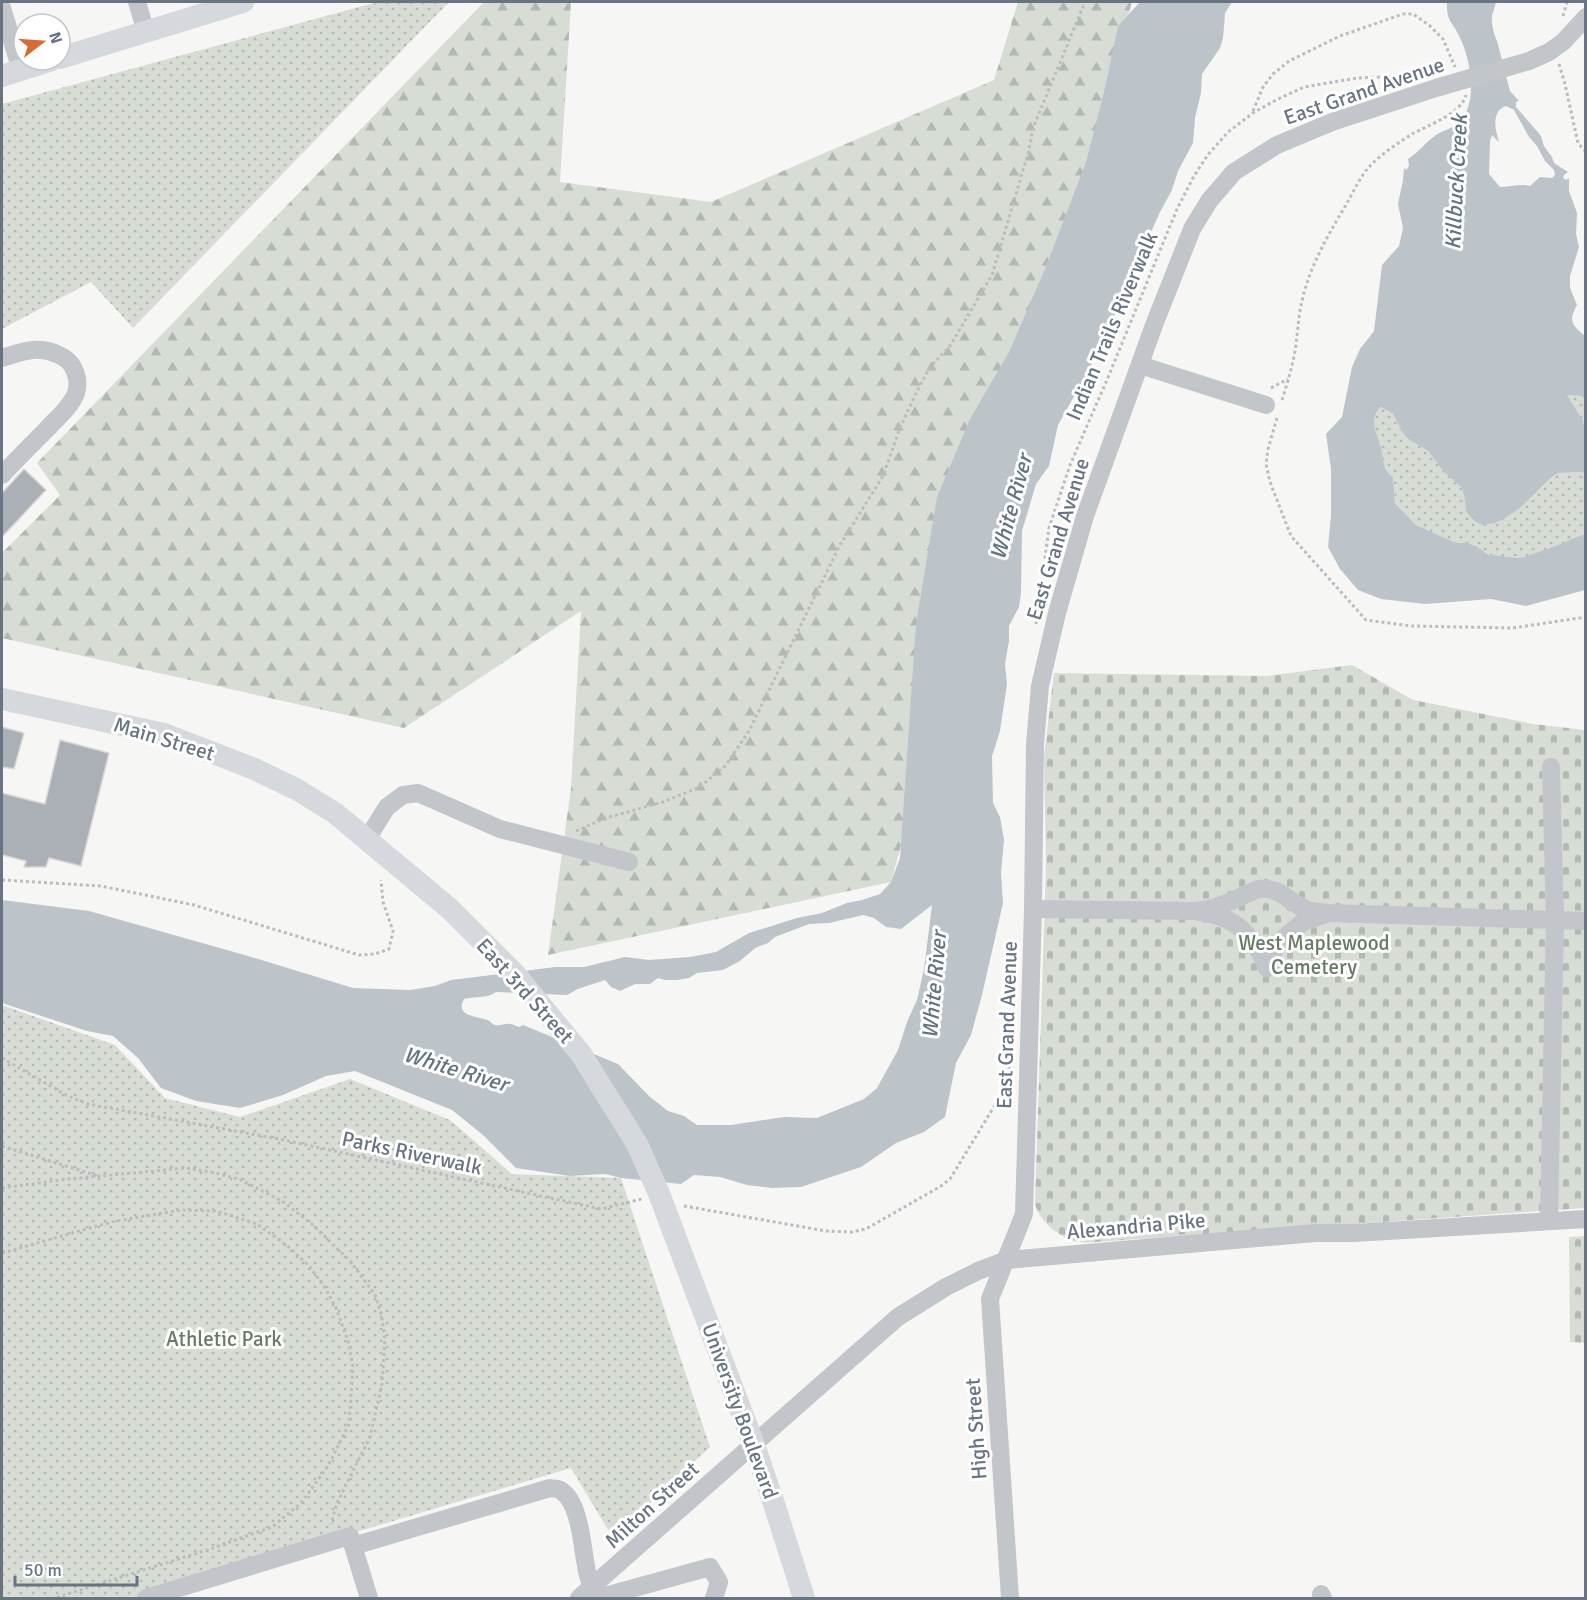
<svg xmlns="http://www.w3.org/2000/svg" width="1587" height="1600" viewBox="0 0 1587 1600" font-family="Signika,sans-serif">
	<defs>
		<pattern id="grass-dots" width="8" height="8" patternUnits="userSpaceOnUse" patternTransform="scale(1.5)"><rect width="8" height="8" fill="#d7ddd5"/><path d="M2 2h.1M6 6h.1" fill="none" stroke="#b2b8b2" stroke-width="1.8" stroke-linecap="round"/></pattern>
		<pattern id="forest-firs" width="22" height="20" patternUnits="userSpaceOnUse" patternTransform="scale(1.5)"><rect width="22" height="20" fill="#d7ddd5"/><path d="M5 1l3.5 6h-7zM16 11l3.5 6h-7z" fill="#b2b8b2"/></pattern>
		<pattern id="cemetery-stones" width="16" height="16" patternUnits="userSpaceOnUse" patternTransform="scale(1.5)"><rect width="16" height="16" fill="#d7ddd5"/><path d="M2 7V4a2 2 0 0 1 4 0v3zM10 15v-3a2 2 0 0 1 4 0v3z" fill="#b2b8b2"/></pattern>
	</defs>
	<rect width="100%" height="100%" fill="#f6f6f4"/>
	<!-- grass -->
	<g fill="url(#grass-dots)">
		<polygon points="377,2 449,2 133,328 91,282 2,329 2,104"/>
		<polygon points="1566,395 1581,396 1585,399 1585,436 1583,426"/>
		<path d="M 1381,407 L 1393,414 L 1402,432 L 1408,439 L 1428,451 L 1443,471 L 1462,488 L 1465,501 L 1466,512 L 1538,491 L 1552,477 L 1558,473 L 1583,472 L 1586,474 L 1585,534 L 1571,539 L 1565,543 L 1524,557 L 1517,558 L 1494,555 L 1490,556 L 1466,543 L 1456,543 L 1416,525 L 1395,503 L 1393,477 C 1382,470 1384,458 1381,447 C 1377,433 1368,419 1381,407 Z"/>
		<polygon points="2,1005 115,1045 165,1098 240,1117 350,1079 450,1120 512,1174 621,1178 710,1447 613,1538 571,1468 135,1598 2,1598"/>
	</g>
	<!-- forest -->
	<polygon fill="url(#forest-firs)" points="484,2 571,2 560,182 711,202 994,80 1018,2 1132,2 891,882 548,955 571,788 581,611 404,728 2,638 2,553 60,495 37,463"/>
	<!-- cemetery -->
	<g fill="url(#cemetery-stones)">
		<path d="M 1352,665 L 1413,700 L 1533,724 L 1585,730 L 1585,1208 L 1095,1242 C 1090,1242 1085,1243 1081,1242 C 1062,1240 1040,1223 1035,1204 L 1046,864 L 1044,757 L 1054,673 L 1267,676 Z"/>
		<polygon points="1585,1236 1585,1343 1570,1342 1569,1237"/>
	</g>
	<!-- water -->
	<g fill="#bcc4ca" fill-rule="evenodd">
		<path d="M 1140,2 L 1232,2 L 1225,13 L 1223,38 L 1220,48 L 1202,74 L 1201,93 L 1195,118 L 1193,143 L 1178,171 L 1172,190 L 1160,212 L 1146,243 L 1140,265 L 1130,289 L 1119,304 L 1105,341 L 1058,425 L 1049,466 L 1036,484 L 1022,531 L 1021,593 L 1019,607 L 1009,626 L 1009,641 L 1005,664 L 1007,684 L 1000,731 L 992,756 L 993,803 L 1000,817 L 1004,840 L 1001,873 L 1003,903 L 982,995 L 971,1035 L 956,1063 L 945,1117 L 924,1132 L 896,1143 L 861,1167 L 801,1187 L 772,1188 L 747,1185 L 720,1177 L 694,1175 L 681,1184 L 621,1178 L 605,1174 L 570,1176 L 516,1168 L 483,1135 L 452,1110 L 355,1071 L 326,1076 L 283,1095 L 240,1108 L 196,1101 L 161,1088 L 138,1058 L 113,1036 L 87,1031 L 2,1003 L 2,900 L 89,911 L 248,956 L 353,988 L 410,990 L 435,986 L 451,980 L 555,967 L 584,967 L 625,957 L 649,960 L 690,957 L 716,952 L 749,933 L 797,918 L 822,913 L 847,903 L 862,900 L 880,894 L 891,882 L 900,858 L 916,624 L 937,497 L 970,419 L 1009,352 L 1045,269 L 1086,162 L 1105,88 L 1118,26 ZM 932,905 L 924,969 L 917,1000 L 907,1022 L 898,1050 L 877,1088 L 864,1099 L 817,1118 L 784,1117 L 731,1125 L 697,1125 L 684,1116 L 668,1111 L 650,1097 L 618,1064 L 523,1025 L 519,1027 C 516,1026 513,1024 510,1024 C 505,1023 501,1026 495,1025 C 492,1024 490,1021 487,1020 C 478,1016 454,1017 464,999 C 474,996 487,999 496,992 L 567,995 L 578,989 L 605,980 L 611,987 L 620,991 L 635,984 L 650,984 L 658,978 L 665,980 L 677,980 L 689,978 L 697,973 L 723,970 L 740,961 L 755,948 L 768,943 L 775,937 L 809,924 L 829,923 L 863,915 L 874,918 L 886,927 L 901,929 Z"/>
		<path d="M 1447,2 L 1496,2 C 1495,7 1493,11 1492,16 C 1491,23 1494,35 1497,41 L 1510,91 L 1519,101 L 1516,102 L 1516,107 L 1536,130 L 1541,136 L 1544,146 L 1552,157 L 1554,163 L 1568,172 L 1564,175 L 1563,178 L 1566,180 L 1569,178 L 1569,191 L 1577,213 L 1576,234 L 1579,247 L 1570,276 L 1570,288 L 1577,305 C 1568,321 1572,325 1585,336 L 1585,399 L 1581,396 L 1567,395 L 1583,421 L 1586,436 L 1585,474 L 1583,472 L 1558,473 L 1552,477 L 1521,507 L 1502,520 L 1494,523 L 1483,525 L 1476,522 L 1466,512 L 1465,501 L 1462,488 L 1443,471 L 1428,451 L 1408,439 L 1402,432 L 1393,414 L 1381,407 C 1368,419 1377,433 1381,447 C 1384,458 1382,470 1393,477 L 1395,503 L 1416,525 L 1456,543 L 1466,543 L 1476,546 L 1490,556 L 1494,555 L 1517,558 L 1524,557 L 1564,543 L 1571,539 L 1585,534 L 1585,590 L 1526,606 L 1491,599 L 1425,604 L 1381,599 L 1358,590 L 1340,569 L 1328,547 L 1331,516 L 1331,469 L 1326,434 L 1342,417 L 1352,367 L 1360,349 L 1374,331 L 1382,265 L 1399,246 L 1403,228 L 1398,204 L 1403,180 L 1404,168 L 1406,170 L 1409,166 L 1408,159 C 1418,153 1426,142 1436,135 C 1442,131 1451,129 1457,124 C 1479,106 1471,62 1461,40 C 1454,22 1446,23 1447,2 ZM 1506,106 L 1514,110 L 1529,137 L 1537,146 L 1545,161 L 1554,170 L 1555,175 L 1552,178 L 1540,177 L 1530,186 C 1520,183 1511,187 1500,187 L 1489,174 L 1490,141 L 1492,135 L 1499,142 C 1495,130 1491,111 1506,106 Z"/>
	</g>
	<!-- building -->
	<g fill="#aab0b6" stroke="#d8d8d6" stroke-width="1.5">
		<polygon points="24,469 46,490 2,537 2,493"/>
		<polygon points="2,727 24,733 14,769 2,767"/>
		<polygon points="60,740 109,753 81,866 49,858 46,867 24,867 26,861 2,855 2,793 45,804"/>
	</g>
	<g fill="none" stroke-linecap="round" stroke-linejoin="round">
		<!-- path -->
		<g stroke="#babcbf" stroke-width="3" stroke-dasharray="3 3" stroke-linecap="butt">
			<polyline points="1563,16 1567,2"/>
			<polyline points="1559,64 1565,84 1578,143 1586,152"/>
			<polyline points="1253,111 1263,87 1273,74 1289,61 1340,36 1403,14 1413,14 1429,25 1443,39 1455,67"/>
			<polyline points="1271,388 1288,379"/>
			<path d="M 1282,400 C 1287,384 1292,368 1295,351 C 1298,333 1298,315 1303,297 C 1311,263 1330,232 1347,203 C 1354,191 1360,177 1369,167 C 1380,155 1398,143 1412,134 C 1427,126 1462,113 1466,95"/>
			<polyline points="1277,418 1268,449 1266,464 1270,482 1291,536 1366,620 1411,626 1513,628 1586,617"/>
			<polyline points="1036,624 1049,528 1070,465 1107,380 1177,209 1194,176 1207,156 1228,132 1253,113 1276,100 1304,87 1358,78 1403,76 1421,74"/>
			<polyline points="576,831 606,818 663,802 700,787 726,765 749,731 840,545 883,476 900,428 917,391 930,367 950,346 992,275 1029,150 1033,128 1085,2"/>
			<polyline points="2,880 101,886 194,905 359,955 375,954 389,949 393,931 383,902 381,880"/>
			<polyline points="2,1058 68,1096 88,1104 279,1139 601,1209 642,1199"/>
			<polyline points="2,1146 98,1176"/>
			<polyline points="2,1188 68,1179 186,1168 216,1173 241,1180 282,1201 313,1225 351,1262 375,1295 381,1313 385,1339 382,1384 370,1437 337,1503 331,1524"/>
			<polyline points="684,1206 826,1231 852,1232 866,1229 941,1186 950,1179 1003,1092 1010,1064"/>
			<polyline points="2,1253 111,1222 181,1210 216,1211 257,1224 290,1248 310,1267 324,1286 336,1308 348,1341 353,1367 349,1424 328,1466 301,1503 272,1527 210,1549 55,1598"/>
		</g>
		<!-- minor -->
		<g stroke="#c2c5c9" stroke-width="18">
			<polyline points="137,2 146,32"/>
			<polyline points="2,8 21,70"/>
			<path d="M 2,358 C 25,351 40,344 63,357 C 75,364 80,380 76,393 C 71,407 57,418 47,429 C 32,444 17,459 2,475"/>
			<polyline points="1140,365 1266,405"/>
			<polyline points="367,839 387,807 403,795 418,793 500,829 629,862"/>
			<polyline points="1033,909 1196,911"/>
			<path d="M 1267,968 C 1254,934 1233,915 1196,911 C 1219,909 1237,898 1258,889 C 1284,887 1287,903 1308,910 C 1314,912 1321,912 1328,913 L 1586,921"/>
			<polyline points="1267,968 1278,943 1303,922 1326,914"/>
			<polyline points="1549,1221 1555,920 1551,767"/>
			<path d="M 353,1546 L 550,1488 C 553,1489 557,1488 560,1490 C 580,1501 582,1546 586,1566 C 587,1574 590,1581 592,1589"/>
			<polyline points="1321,1594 1323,1598"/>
			<polyline points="146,1598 350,1536 369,1598"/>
			<polyline points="579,1598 898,1317 946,1287 978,1271 1007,1260 1315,1233 1354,1233 1586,1219"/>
			<polyline points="598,1598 710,1567 719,1582 714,1598"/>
			<polyline points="1010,1598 990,1299 1024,1214 1033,909 1035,744 1040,686 1057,613 1085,516 1154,325 1192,229 1209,201 1234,172 1277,145 1332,122 1436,88 1529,61 1549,52 1563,42 1586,17"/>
		</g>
		<!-- major -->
		<g stroke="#d5d8dc" stroke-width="22">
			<polyline points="60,58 243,2"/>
			<polyline points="2,76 52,60"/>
			<polyline points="2,699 164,734 252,768 296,789 335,813 450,909 515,974 581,1054 637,1144 658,1191 754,1445 774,1504 804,1598"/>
		</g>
	</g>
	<g text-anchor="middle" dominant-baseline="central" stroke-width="6" stroke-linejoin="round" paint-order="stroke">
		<!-- street labels -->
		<g font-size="21" fill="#687482" stroke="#fff">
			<text transform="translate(1364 91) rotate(-19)">East Grand Avenue</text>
			<text transform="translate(1112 326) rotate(-67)">Indian Trails Riverwalk</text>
			<text transform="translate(1058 539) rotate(-73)">East Grand Avenue</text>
			<text transform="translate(164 739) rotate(17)">Main Street</text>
			<text transform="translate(525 991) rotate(48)">East 3rd Street</text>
			<text transform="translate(1007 1025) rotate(-88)">East Grand Avenue</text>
			<text transform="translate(412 1153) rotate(12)">Parks Riverwalk</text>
			<text transform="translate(1136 1226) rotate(-5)">Alexandria Pike</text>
			<text transform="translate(740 1411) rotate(70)">University Boulevard</text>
			<text transform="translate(976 1429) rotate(-94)">High Street</text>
			<text transform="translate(652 1505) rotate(-42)">Milton Street</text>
		</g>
		<!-- park labels -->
		<g font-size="21" fill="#687a66" stroke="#fff">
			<text x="1314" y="943">West Maplewood<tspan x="1314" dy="24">Cemetery</tspan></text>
			<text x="224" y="1339">Athletic Park</text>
		</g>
		<!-- water labels -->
		<g font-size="22" font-style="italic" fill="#63747f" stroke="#fff">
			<text transform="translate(1456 182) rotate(-87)">Killbuck Creek</text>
			<text transform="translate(1011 507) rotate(-75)">White River</text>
			<text transform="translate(934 985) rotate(-85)">White River</text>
			<text transform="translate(456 1069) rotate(17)">White River</text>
		</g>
	</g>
	<!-- border -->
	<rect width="1587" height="1600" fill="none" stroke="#687482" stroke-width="6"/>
	<!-- north arrow -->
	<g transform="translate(42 42) rotate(73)"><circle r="28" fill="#ffffff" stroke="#c3c7cd" stroke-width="1.5"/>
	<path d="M0-4.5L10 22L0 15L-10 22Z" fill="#d76b33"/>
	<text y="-9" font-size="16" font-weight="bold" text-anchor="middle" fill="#687482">N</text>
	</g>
	<!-- scale -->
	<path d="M15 1576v9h122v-9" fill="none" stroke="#687482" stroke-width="3"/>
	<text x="24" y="1576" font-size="18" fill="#687482" stroke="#ffffff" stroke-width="4.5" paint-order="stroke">50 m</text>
</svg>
